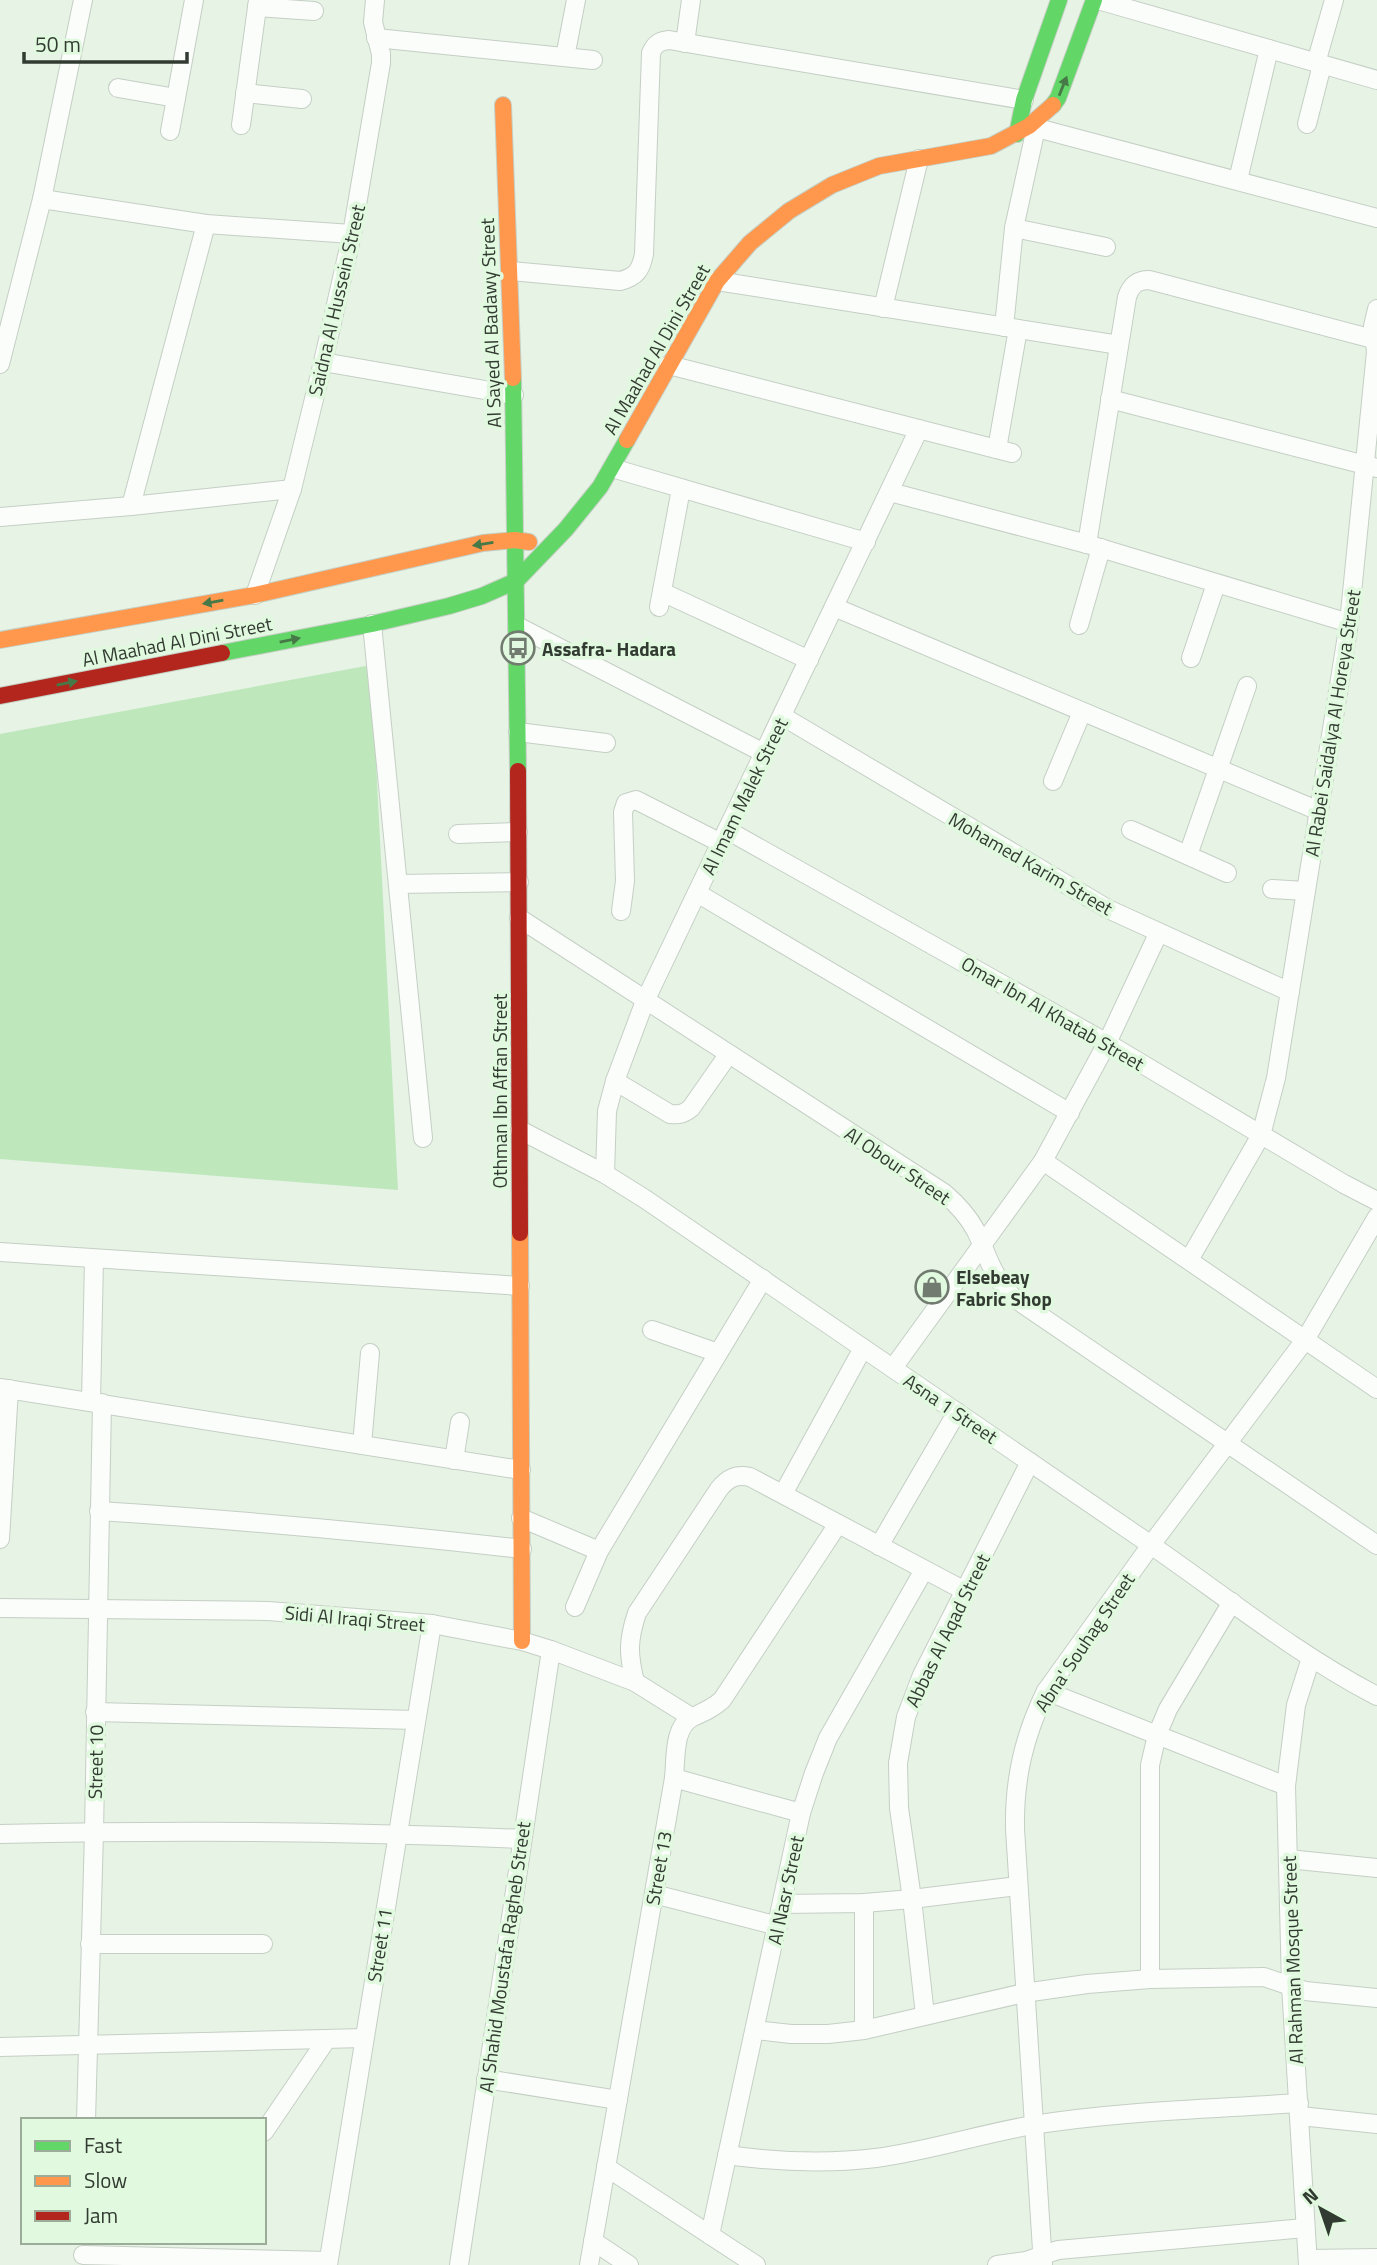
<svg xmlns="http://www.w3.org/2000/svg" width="1377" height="2265" viewBox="0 0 1377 2265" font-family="'Titillium Web',sans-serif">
	<rect width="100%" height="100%" fill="#e6f3e5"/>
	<!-- green -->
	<polygon fill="#bee7bc" points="371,665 398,1190 0,1159 0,734"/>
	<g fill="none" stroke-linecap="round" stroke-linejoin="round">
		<defs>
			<g id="street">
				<polyline points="1098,0 1377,80"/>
				<polyline points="257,7 314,11"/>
				<polyline points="376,38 593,60"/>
				<polyline points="685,43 691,0"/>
				<polyline points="565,57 576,0"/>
				<polyline points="1316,63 1334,0"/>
				<polyline points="118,88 176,98"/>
				<polyline points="245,93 302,99"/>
				<polyline points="1022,124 1377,218"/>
				<polyline points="1307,124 1322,65"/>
				<polyline points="241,125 258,0"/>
				<polyline points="170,131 194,0"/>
				<polyline points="1238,180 1269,49"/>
				<polyline points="42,199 206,224 352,234"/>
				<polyline points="1014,228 1106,247"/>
				<path d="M 511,271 L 620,281 C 636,277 641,270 644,254 L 651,53 C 655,44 659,41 669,40 L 1024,100"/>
				<polyline points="717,281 1119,345"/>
				<polyline points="883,308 919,159"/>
				<polyline points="1004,327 1014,228 1036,128"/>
				<polyline points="323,362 514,395"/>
				<polyline points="0,364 42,199 83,0"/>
				<polyline points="669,365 1012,453"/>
				<polyline points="1110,399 1377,468"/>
				<polyline points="997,449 1018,329"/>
				<polyline points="612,468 866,542"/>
				<polyline points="890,492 1087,544 1349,623"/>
				<polyline points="131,506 206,224"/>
				<polyline points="0,517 131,506 292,489"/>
				<path d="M 1087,544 L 1127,297 C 1131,285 1137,280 1149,280 L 1377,340"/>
				<polyline points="662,592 809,660"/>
				<polyline points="255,595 292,489 323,362 352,234 381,63 381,54 373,22 375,0"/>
				<polyline points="659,607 681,489"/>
				<polyline points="834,607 1319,811"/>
				<polyline points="372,624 423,1138"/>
				<polyline points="1079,625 1101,548"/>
				<polyline points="517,626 764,753"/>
				<polyline points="1191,658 1216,584"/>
				<polyline points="782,716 1108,909 1290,992"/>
				<polyline points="518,732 606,743"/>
				<polyline points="1053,781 1082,712"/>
				<polyline points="727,830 1107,1043 1344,1184 1377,1201"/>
				<polyline points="1131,830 1227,873"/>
				<polyline points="458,834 518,832"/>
				<polyline points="1188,855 1247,686"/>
				<polyline points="398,884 519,882"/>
				<polyline points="1272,889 1306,891"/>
				<polyline points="697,893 1070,1113"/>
				<polyline points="621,911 625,881 623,812 626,803 636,800 721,843"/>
				<path d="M 519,918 L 944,1193 C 957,1204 968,1216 976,1231 C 990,1260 990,1273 1014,1298 L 1377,1545"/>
				<path d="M 615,1081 L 670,1114 C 679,1115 684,1114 691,1108 L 728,1055"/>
				<path d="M 520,1130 L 605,1174 L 645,1199 C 809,1311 972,1423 1135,1534 C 1215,1588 1292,1652 1377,1696"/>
				<polyline points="1043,1161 1377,1389"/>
				<polyline points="605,1174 607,1111 615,1081 645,1001 919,429"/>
				<polyline points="0,1252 520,1286"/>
				<polyline points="1189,1260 1261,1135 1276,1078 1349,623 1376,352 1373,326 1377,309"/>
				<polyline points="652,1330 718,1353"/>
				<polyline points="893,1368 1043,1161 1107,1043 1158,934"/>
				<polyline points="0,1388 521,1470"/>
				<polyline points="91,1402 94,1259"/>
				<polyline points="362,1445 370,1353"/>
				<polyline points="454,1460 460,1422"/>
				<polyline points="783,1494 863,1348"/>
				<path d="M 99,1511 C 241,1520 381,1533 522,1549"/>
				<polyline points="521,1518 599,1551"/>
				<polyline points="0,1539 9,1389"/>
				<polyline points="879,1546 957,1412"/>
				<polyline points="575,1607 599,1551 763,1279"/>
				<polyline points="0,1608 268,1611 432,1624 522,1641 551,1650 635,1682 691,1717"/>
				<path d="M 635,1682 C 628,1654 628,1640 637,1613 L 719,1489 C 728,1478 736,1474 750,1477 L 965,1591"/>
				<polyline points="1046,1691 1286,1786"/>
				<polyline points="95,1712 416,1720"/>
				<polyline points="674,1778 801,1813"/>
				<path d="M 0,1834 C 174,1830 348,1831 522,1839"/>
				<polyline points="1288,1859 1377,1868"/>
				<polyline points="654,1894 778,1926"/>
				<polyline points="864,1903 864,2030"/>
				<polyline points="782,1904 864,1903 912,1899 1018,1886"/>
				<polyline points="90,1944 263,1944"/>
				<polyline points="1150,1979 1150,1765 1157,1735 1168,1709 1232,1602"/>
				<polyline points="925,2015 912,1899 899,1808 898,1763 906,1717 922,1675 1030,1462"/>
				<polyline points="755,2030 791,2034 828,2034 864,2030 1024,1993 1087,1984 1150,1979 1264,1977 1305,1991 1377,1998"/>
				<polyline points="0,2047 364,2038"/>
				<polyline points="486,2079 618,2100"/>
				<polyline points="1300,2116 1377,2124"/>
				<polyline points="86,2120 94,1832 102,1403"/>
				<polyline points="264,2132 327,2039"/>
				<path d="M 727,2155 C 777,2162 826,2164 876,2158 C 929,2151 980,2134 1033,2125 C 1121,2111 1210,2109 1299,2103"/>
				<polyline points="606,2167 756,2265"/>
				<polyline points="710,2235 801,1813 814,1773 828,1738 924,1570"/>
				<polyline points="593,2241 629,2265"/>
				<polyline points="83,2255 328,2261"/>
				<polyline points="1308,2259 1377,2258"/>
				<polyline points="328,2265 432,1624"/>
				<polyline points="459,2265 551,1650"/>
				<path d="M 589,2265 L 674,1778 C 676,1759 673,1726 693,1717 C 704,1712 713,1708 722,1700 L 838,1524"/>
				<polyline points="997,2265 1026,2261 1058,2250 1305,2228"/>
				<path d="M 1043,2265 L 1015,1829 C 1014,1779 1024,1736 1046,1691 L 1151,1545 L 1305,1340 L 1377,1217"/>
				<polyline points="1308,2265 1291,1986 1286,1786 1296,1705 1311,1658"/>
			</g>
			<g id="fast">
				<polyline points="1053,105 1058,98 1094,0"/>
				<polyline points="1017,134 1024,100 1059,0"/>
				<polyline points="513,378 518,771"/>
				<polyline points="222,653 372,624 449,606 482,596 516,581 566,529 600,487 627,440"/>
			</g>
			<g id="slow">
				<polyline points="503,105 513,378"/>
				<polyline points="627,440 717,281 750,243 789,211 832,185 879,166 991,146 1029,126 1053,105"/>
				<polyline points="0,640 255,595 483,543 515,540 529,542"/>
				<polyline points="520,1233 522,1641"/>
			</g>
			<g id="jam">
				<polyline points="0,696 222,653"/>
				<polyline points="518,771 520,1233"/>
			</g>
		</defs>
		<!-- street casing -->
		<use href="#street" stroke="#c5cfc4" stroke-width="20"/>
		<!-- fast casing -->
		<use href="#fast" stroke="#c5cfc4" stroke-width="18"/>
		<!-- slow casing -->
		<use href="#slow" stroke="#c5cfc4" stroke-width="18"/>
		<!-- jam casing -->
		<use href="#jam" stroke="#c5cfc4" stroke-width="18"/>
		<!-- street -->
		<use href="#street" stroke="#fbfdfb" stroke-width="18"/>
		<!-- fast -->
		<use href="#fast" stroke="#63d668" stroke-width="16"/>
		<!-- slow -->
		<use href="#slow" stroke="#ff974d" stroke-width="16"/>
		<!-- jam -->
		<use href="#jam" stroke="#b3261e" stroke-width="16"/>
	</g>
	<!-- one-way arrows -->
	<defs><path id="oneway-solid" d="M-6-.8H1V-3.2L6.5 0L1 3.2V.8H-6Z" transform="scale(1.75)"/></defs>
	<g fill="#467947">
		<use href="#oneway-solid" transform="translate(1063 86) rotate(-68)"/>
		<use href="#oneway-solid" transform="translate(483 544) rotate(171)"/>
		<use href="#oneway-solid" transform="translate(213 602) rotate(170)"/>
		<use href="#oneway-solid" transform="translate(290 640) rotate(-11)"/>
		<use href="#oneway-solid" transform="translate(67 683) rotate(-11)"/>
	</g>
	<!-- icons -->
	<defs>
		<symbol id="bus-ring" viewBox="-11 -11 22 22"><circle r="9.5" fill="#e1f9df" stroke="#717b70" stroke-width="1.5"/><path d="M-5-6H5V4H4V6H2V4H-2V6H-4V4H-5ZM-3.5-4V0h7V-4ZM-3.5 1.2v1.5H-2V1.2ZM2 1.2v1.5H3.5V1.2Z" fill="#717b70"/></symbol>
		<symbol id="shop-ring" viewBox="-11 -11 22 22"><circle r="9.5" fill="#e1f9df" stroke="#717b70" stroke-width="1.5"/><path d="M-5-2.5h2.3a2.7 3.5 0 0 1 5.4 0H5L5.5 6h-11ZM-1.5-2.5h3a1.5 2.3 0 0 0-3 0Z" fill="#717b70"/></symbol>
	</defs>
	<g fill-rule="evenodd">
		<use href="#bus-ring" x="499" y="629" width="38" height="38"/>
		<use href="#shop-ring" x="913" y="1268" width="38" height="38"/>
	</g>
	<g text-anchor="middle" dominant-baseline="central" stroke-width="7" stroke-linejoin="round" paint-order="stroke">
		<!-- street labels -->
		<g font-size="19" fill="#323b31" stroke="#e1f9df">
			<text transform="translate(336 300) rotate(-77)">Saidna Al Hussein Street</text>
			<text transform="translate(490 323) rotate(-92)">Al Sayed Al Badawy Street</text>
			<text transform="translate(656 349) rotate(-60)">Al Maahad Al Dini Street</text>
			<text transform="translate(177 641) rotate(-11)">Al Maahad Al Dini Street</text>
			<text transform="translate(1332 723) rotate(-81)">Al Rabei Saidalya Al Horeya Street</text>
			<text transform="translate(744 796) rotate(-64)">Al Imam Malek Street</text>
			<text transform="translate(1031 863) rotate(30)">Mohamed Karim Street</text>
			<text transform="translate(1053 1013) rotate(30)">Omar Ibn Al Khatab Street</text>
			<text transform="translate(499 1091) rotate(-90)">Othman Ibn Affan Street</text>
			<text transform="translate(898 1165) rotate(34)">Al Obour Street</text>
			<text transform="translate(951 1408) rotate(34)">Asna 1 Street</text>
			<text transform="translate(355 1618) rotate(5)">Sidi Al Iraqi Street</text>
			<text transform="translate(947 1630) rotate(-64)">Abbas Al Aqad Street</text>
			<text transform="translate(1084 1642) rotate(-56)">Abna' Souhag Street</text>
			<text transform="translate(95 1762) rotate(-89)">Street 10</text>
			<text transform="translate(658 1868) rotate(-80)">Street 13</text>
			<text transform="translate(785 1890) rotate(-78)">Al Nasr Street</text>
			<text transform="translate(379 1945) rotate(-81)">Street 11</text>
			<text transform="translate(504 1957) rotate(-82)">Al Shahid Moustafa Ragheb Street</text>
			<text transform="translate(1292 1960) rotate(-92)">Al Rahman Mosque Street</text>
		</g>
		<!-- poi labels -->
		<g font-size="19" font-weight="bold" fill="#323b31" stroke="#e1f9df" text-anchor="start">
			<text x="542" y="648">Assafra- Hadara</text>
			<text x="956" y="1276">Elsebeay<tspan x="956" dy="22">Fabric Shop</tspan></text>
		</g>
	</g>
	<!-- legend -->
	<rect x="21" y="2118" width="245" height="126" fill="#e1f9df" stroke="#9bad99" stroke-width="2"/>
	<rect x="35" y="2141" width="35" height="10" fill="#63d668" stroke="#9bad99" stroke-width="2"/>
	<text x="84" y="2153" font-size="21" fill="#323b31">Fast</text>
	<rect x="35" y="2176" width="35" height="10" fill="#ff974d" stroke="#9bad99" stroke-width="2"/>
	<text x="84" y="2188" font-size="21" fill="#323b31">Slow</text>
	<rect x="35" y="2211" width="35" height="10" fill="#b3261e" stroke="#9bad99" stroke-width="2"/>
	<text x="84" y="2223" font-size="21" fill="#323b31">Jam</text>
	<!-- north arrow -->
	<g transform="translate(1321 2209) rotate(320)" stroke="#e1f9df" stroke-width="5" paint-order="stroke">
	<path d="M0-5L12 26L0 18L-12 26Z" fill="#323b31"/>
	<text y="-10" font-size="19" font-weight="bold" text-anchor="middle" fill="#323b31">N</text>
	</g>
	<!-- scale -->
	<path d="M24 52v10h163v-10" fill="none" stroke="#323b31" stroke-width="3.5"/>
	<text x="35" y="52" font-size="21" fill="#323b31" stroke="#e1f9df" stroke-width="5" paint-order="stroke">50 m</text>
</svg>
